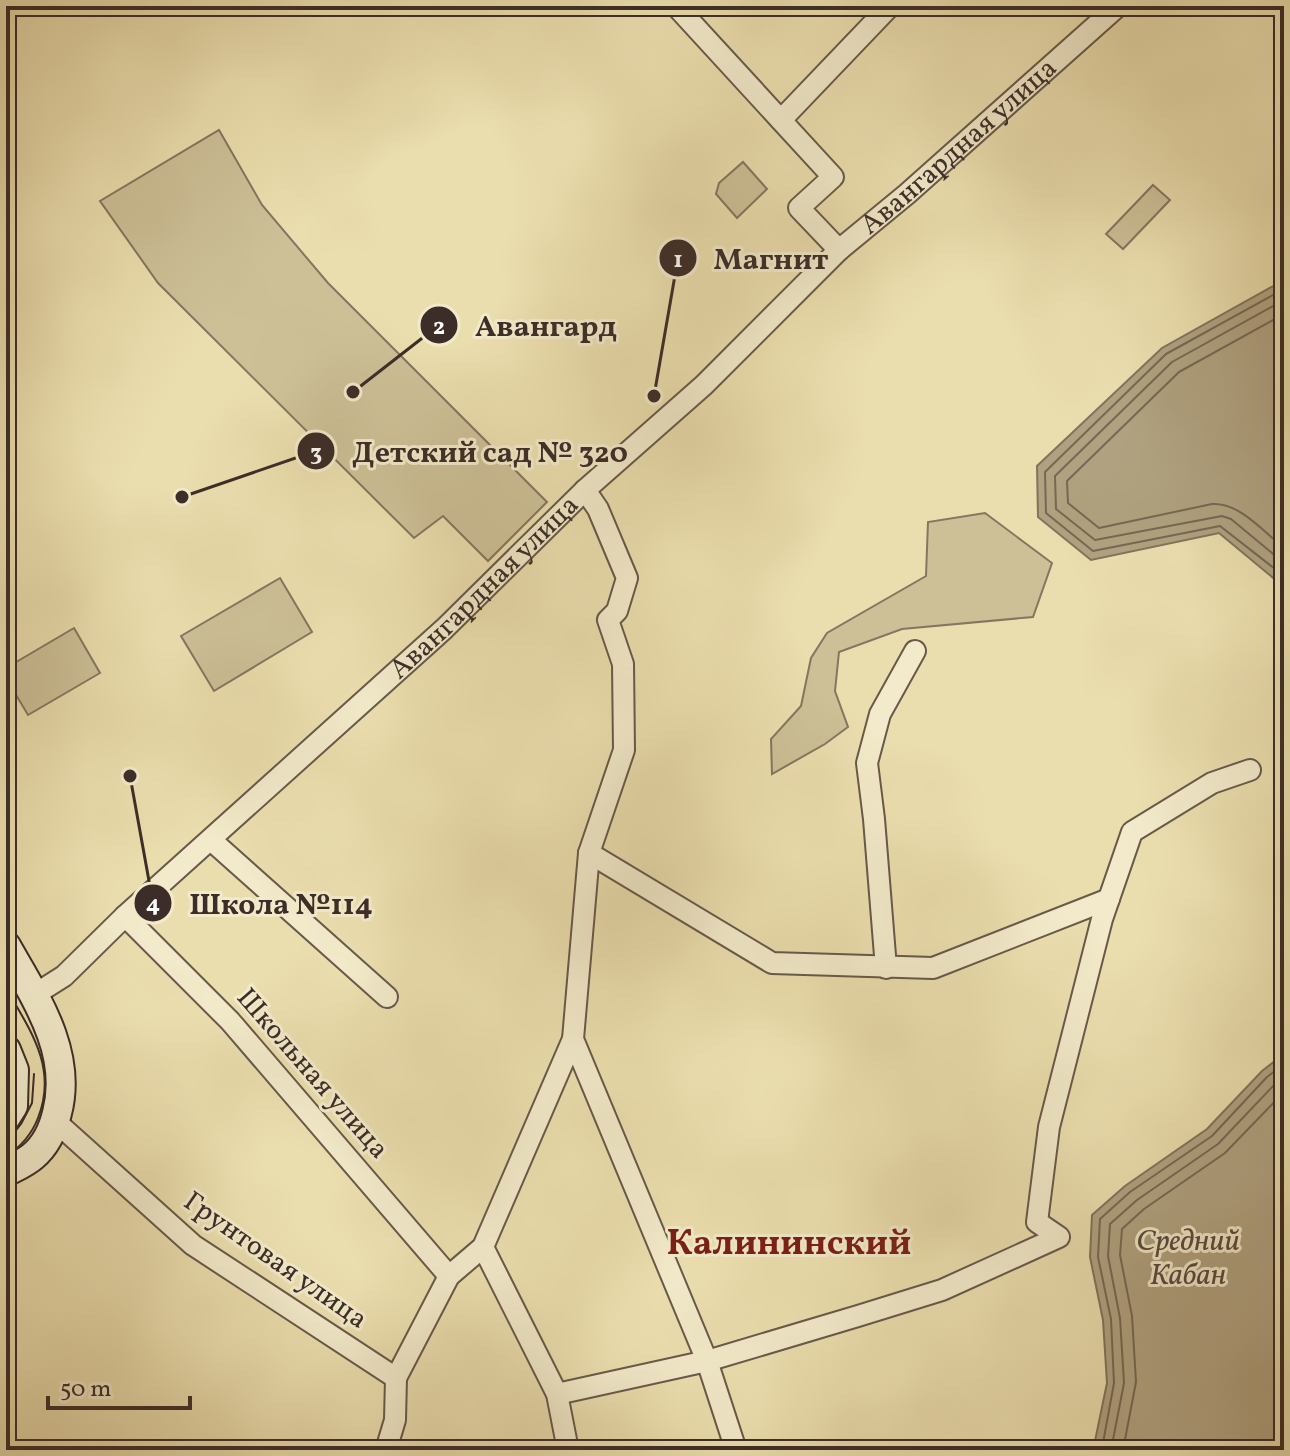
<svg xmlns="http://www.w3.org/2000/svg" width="1290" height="1456" viewBox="0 0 1290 1456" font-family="Vollkorn,serif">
	<rect width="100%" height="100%" fill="#ebdeae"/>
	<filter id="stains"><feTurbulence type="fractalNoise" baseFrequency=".0025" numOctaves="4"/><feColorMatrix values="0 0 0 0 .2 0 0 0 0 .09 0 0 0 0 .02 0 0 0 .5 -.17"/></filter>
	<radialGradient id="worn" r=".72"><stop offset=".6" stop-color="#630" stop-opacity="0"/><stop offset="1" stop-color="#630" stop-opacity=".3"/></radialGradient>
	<!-- green -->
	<g fill="#cdc097" stroke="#847660" stroke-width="2">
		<polygon points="219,130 262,205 328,283 547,502 488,561 443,516 414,538 158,283 100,201"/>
		<polygon points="743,162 767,189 737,218 716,194 719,183"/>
		<polygon points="1153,185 1170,200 1123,249 1106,234"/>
		<polygon points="985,513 1052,563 1033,617 902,629 839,652 835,691 848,727 825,744 772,774 771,739 801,706 811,658 827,633 926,576 928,522"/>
		<polygon points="280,578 312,632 214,691 181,636"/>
		<polygon points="74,628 100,673 28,715 6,678 6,668"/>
	</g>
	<!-- water -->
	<g fill="#b0a280" stroke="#82735d" stroke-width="2">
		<polygon points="1284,280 1284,587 1219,533 1091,560 1038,517 1037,466 1162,348"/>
		<polygon points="1284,1054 1284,1450 1090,1450 1095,1441 1107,1383 1103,1320 1090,1257 1092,1215 1125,1186 1207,1129 1262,1071"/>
	</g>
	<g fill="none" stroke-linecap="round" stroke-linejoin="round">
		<!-- shore -->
		<g stroke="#766854" stroke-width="2">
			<polyline points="1284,289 1166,354 1045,472 1046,513 1093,551 1220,526 1284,576"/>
			<polyline points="1284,300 1172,362 1055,476 1056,509 1095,540 1222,516 1231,519 1284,563"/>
			<path d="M 1284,314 L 1179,372 L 1067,481 L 1068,503 L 1099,528 L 1212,504 C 1239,502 1264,532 1284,548"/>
			<polyline points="1099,1450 1103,1443 1114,1383 1111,1319 1098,1257 1100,1219 1130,1192 1212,1136 1267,1077 1284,1064"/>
			<polyline points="1111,1450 1124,1383 1120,1318 1108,1256 1110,1224 1137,1200 1218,1144 1274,1085 1284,1077"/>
			<polyline points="1123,1450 1136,1382 1132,1316 1120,1255 1122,1229 1144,1209 1225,1153 1284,1092"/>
		</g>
		<defs>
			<g id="minor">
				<polyline points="676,6 833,177 799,208 839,250"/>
				<polyline points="781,120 890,6"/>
				<polyline points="585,490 598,509 627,578 617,611 608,620 623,664 624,750 589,853 573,1039 707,1361 736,1450"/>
				<polyline points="211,840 387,997"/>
				<polyline points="589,853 772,963 933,968 1109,899"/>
				<polyline points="125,916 230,1021 449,1276"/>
				<polyline points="886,968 874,819 867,763 880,714 915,651"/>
				<path id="s1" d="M 34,995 L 64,976 L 125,916 L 444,629 L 585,490 L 704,385 L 839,250 L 907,194 L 1118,6"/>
				<polyline points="55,1121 193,1245 396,1378"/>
				<polyline points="483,1247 557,1394 568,1450"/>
				<polyline points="557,1394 707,1361 858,1316 942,1290 1059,1237 1037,1222 1049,1127 1102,919 1132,832 1212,783 1250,770"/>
				<polyline points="386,1450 395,1420 396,1378 449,1276 483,1247 573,1039"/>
			</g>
			<g id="secondary">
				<path d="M 6,946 C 35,997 73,1052 57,1113 C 53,1130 46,1145 33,1156 C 25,1163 15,1167 6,1172"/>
				<polyline points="6,1050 14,1070 13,1106 6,1117"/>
			</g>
		</defs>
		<!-- minor casing -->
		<use href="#minor" stroke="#68594a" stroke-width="24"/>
		<!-- secondary casing -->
		<use href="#secondary" stroke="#3c2d28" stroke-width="32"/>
		<!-- minor -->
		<use href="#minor" stroke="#f2eaca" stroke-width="20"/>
		<!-- secondary -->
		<use href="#secondary" stroke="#f2eaca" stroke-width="28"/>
		<!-- tram -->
		<g stroke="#3c2d28" stroke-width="2">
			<path d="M 6,988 C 30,1030 58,1068 38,1118 C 32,1133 21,1147 6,1156"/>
			<polyline points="6,1143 21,1124 32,1103 34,1074"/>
		</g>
	</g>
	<g text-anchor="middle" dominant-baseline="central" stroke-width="6" stroke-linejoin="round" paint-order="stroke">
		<!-- street labels -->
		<g font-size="28" fill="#3c2d28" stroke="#f2eaca">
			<text stroke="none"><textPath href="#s1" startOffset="1256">Авангардная улица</textPath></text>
			<text stroke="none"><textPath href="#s1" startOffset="608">Авангардная улица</textPath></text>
			<text transform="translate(312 1074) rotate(49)">Школьная улица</text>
			<text transform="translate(275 1261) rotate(35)">Грунтовая улица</text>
		</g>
		<!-- water labels -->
		<g font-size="30" font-style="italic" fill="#594a3e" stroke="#f2eaca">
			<text x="1188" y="1242">Средний<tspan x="1188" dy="34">Кабан</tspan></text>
		</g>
		<!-- district labels -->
		<g font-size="36" font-weight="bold" fill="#7a1f14" stroke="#f2eaca">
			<text x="789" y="1245">Калининский</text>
		</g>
	</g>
	<!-- callouts -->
	<path fill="none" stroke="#3c2d28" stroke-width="3" d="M654 396L678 258M353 392L439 325M182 497L316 451M130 776L153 903"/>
	<g fill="#3c2d28" stroke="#f2eaca" stroke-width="3">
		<circle cx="654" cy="396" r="8"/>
		<circle cx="353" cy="392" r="8"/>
		<circle cx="182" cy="497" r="8"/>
		<circle cx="130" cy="776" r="8"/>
		<circle cx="678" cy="258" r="20"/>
		<circle cx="439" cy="325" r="20"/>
		<circle cx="316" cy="451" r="20"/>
		<circle cx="153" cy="903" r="20"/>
	</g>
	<g font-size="24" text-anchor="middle" font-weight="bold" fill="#fff">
		<text x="678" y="267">1</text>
		<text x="439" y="334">2</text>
		<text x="316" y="460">3</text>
		<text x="153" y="911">4</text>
	</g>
	<g font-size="30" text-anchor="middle" font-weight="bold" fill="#3c2d28" stroke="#f2eaca" stroke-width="6" stroke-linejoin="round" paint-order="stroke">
		<text x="771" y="269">Магнит</text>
		<text x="546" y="336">Авангард</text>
		<text x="490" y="462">Детский сад № 320</text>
		<text x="281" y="914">Школа №114</text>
	</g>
	<!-- margin -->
	<rect width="1290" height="1456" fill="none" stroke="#ebdeae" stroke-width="32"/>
	<rect x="8" y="8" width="1274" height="1440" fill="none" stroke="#3c2d28" stroke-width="4"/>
	<rect x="16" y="16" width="1258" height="1424" fill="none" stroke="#3c2d28" stroke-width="2"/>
	<!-- scale -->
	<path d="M48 1396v12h142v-12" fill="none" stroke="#3c2d28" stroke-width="4"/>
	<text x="60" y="1396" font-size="24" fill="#3c2d28" stroke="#f2eaca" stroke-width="6" paint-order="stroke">50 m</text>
	<rect width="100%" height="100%" filter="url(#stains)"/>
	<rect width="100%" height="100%" fill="url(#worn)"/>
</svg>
